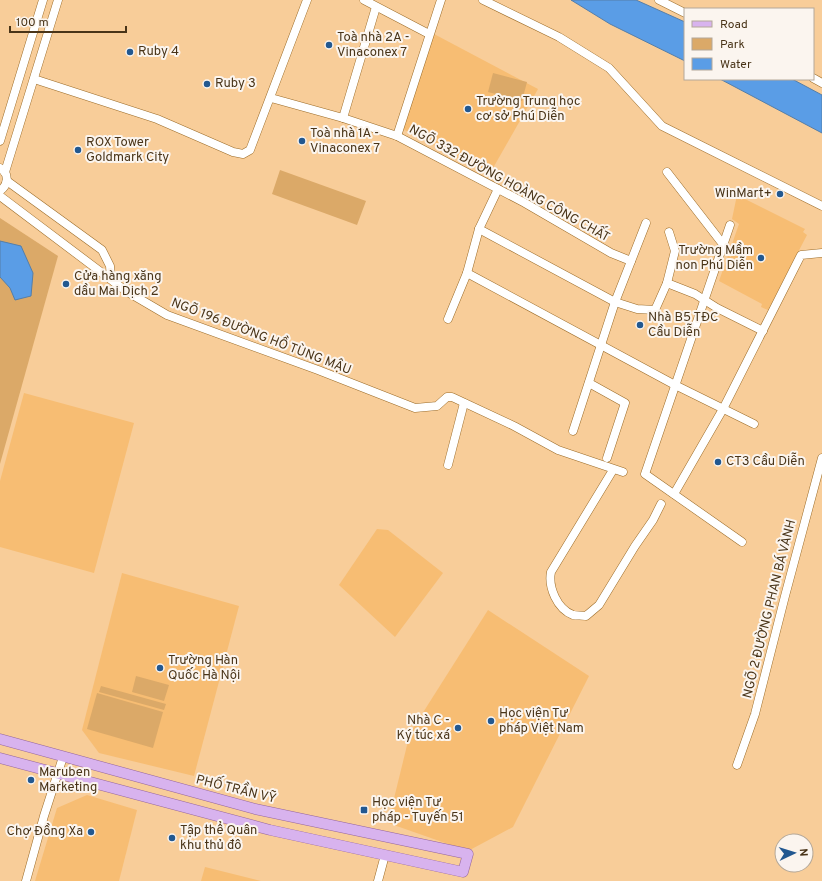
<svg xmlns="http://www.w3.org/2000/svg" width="822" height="881" viewBox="0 0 822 881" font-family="Overpass,sans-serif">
	<rect width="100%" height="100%" fill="#f8cd99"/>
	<!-- built -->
	<g fill="#f7bd73">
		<polygon points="434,34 538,89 489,175 403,129"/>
		<polygon points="737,195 805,229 803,232 807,235 768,310 761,307 762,304 719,281 739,224 732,219"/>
		<polygon points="24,393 134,423 94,573 0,547 0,481"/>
		<polygon points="377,529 388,530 443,573 395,637 339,585"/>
		<polygon points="122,573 239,606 194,776 99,753 82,730"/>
		<polygon points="488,610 589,676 513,827 468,851 388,823 410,733"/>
		<polygon points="87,795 137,810 119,881 35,881 57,808"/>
		<polygon points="205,867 261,881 201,881"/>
	</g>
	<!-- green -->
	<g fill="#dba968">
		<polygon points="493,73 527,82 522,101 488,92"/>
		<polygon points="280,170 366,201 357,225 272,194"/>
		<polygon points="0,218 58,256 0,464"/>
		<polygon points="136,676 169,685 164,701 132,692"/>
		<polygon points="101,686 166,704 164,710 99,692"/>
		<polygon points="97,693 163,712 153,748 87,729"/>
	</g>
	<!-- water -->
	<g fill="#5a9de6" stroke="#557ea8">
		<polygon points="571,0 636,0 685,22 685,61 610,24"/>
		<polygon points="720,79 792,79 822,95 822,133"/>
		<polygon points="0,241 21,246 33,273 31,296 15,300 10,288 0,277"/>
	</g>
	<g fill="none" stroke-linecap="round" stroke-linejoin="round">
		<defs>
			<g id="minor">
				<polyline points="364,0 429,34"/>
				<polyline points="483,0 559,37 609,68 662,126 822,206"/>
				<polyline points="659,0 685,13"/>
				<polyline points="813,78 822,83"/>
				<polyline points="34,79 157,119 233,152 243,154 250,150 307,0"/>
				<polyline points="271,98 343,118 397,136 525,203 611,253 631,261"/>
				<polyline points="343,118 376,7"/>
				<polyline points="397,136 441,0"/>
				<polyline points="0,141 43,0"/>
				<path d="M 0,168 C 10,174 8,185 0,191"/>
				<polyline points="5,172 58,0"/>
				<polyline points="667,172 722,243"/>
				<polyline points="7,181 102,250 110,266 111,279"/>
				<polyline points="0,196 126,291 167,315 318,370 415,408 437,406 447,397 452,397 514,426 558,450 623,472"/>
				<polyline points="730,225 645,474 742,542"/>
				<polyline points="479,229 615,302 637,309 655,310 667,283 675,251 669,232"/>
				<polyline points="467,273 675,385 754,424"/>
				<polyline points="667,283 695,294 717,308 763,331"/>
				<polyline points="448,319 467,273 479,229 498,189"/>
				<polyline points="589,383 625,403 607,458"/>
				<polyline points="573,431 615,302 646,223"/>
				<polyline points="448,465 464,403"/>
				<path d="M 613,470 L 551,572 C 548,587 557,609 573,615 C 577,616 582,615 586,616 L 599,605 L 635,546 L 653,520 L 661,504"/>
				<polyline points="674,494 723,409 801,255 822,253"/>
				<polyline points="737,765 755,714 785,596 822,458"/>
				<polyline points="26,881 44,816 63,757"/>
				<polyline points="378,881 385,855"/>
			</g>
			<polyline id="major" points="0,739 255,809 468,854 463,872 270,830 0,758"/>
		</defs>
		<!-- minor casing -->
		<use href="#minor" stroke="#9c6c28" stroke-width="9"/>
		<!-- major casing -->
		<use href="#major" stroke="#95659b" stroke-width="11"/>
		<!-- minor -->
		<use href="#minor" stroke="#fff" stroke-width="8"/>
		<!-- major -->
		<use href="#major" stroke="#d8b3ee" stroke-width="10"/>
	</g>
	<!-- markers -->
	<g fill="#225890" stroke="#fbf5ef" stroke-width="1.5">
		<circle cx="329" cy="45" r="4"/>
		<circle cx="130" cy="52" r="4"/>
		<circle cx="207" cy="84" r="4"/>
		<circle cx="468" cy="109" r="4"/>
		<circle cx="302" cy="141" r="4"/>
		<circle cx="78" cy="150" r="4"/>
		<circle cx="780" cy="194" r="4"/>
		<circle cx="761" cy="258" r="4"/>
		<circle cx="66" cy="284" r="4"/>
		<circle cx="640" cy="325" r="4"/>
		<circle cx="718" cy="462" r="4"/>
		<circle cx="160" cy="668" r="4"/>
		<circle cx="491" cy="721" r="4"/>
		<circle cx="458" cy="728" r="4"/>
		<circle cx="31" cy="780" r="4"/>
		<rect x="360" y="806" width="8" height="8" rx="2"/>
		<circle cx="91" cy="832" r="4"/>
		<circle cx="172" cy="838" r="4"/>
	</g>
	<g text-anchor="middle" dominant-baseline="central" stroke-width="4" stroke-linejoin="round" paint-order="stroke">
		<!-- poi labels -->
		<g font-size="13" fill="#493418" stroke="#fbf5ef" text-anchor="start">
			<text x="337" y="38">Toà nhà 2A -<tspan x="337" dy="15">Vinaconex 7</tspan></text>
			<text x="138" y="52">Ruby 4</text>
			<text x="215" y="84">Ruby 3</text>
			<text x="476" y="102">Trường Trung học<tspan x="476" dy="15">cơ sở Phú Diễn</tspan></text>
			<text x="310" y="134">Toà nhà 1A -<tspan x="310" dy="15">Vinaconex 7</tspan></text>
			<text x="86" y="143">ROX Tower<tspan x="86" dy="15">Goldmark City</tspan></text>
			<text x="772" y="194" text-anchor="end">WinMart+</text>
			<text x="753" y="251" text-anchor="end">Trường Mầm<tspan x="753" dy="15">non Phú Diễn</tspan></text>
			<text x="74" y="277">Cửa hàng xăng<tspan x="74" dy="15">dầu Mai Dịch 2</tspan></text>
			<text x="648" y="318">Nhà B5 TĐC<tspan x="648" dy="15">Cầu Diễn</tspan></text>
			<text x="726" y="462">CT3 Cầu Diễn</text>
			<text x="168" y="661">Trường Hàn<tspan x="168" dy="15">Quốc Hà Nội</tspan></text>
			<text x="499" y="714">Học viện Tư<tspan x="499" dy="15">pháp Việt Nam</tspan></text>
			<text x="450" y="721" text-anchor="end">Nhà C -<tspan x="450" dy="15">Ký túc xá</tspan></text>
			<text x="39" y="773">Maruben<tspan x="39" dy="15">Marketing</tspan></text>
			<text x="372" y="803">Học viện Tư<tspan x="372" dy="15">pháp - Tuyến 51</tspan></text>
			<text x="180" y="831">Tập thể Quân<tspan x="180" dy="15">khu thủ đô</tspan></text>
			<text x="83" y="832" text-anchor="end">Chợ Đồng Xa</text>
		</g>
		<!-- street labels -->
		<g font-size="13" fill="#493418" stroke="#fbf5ef">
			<text transform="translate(509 184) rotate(29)">NGÕ 332 ĐƯỜNG HOÀNG CÔNG CHẤT</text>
			<text transform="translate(261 337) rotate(21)">NGÕ 196 ĐƯỜNG HỒ TÙNG MẬU</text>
			<text transform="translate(770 609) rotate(-76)">NGÕ 2 ĐƯỜNG PHAN BÁ VÀNH</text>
			<text transform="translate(236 790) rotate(14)">PHỐ TRẦN VỸ</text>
		</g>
	</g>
	<!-- legend -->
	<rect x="684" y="8" width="130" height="72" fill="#fbf5ef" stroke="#b4a899"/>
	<rect x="692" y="21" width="20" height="6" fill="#d8b3ee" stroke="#b4a899"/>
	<text x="720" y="28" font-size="12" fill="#493418">Road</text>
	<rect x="692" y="38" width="20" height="12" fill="#dba968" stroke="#b4a899"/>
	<text x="720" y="48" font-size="12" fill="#493418">Park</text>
	<rect x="692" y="58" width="20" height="12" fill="#5a9de6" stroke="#b4a899"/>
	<text x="720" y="68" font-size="12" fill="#493418">Water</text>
	<!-- north arrow -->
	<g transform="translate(794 853) rotate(86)"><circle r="19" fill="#fbf5ef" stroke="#b4a899"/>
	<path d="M0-3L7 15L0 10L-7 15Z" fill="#225890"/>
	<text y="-6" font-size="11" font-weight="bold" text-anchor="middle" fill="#493418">N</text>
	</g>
	<!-- scale -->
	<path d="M10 26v6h116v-6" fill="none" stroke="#493418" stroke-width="2"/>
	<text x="16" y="26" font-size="12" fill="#493418" stroke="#fbf5ef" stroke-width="3" paint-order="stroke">100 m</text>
</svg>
